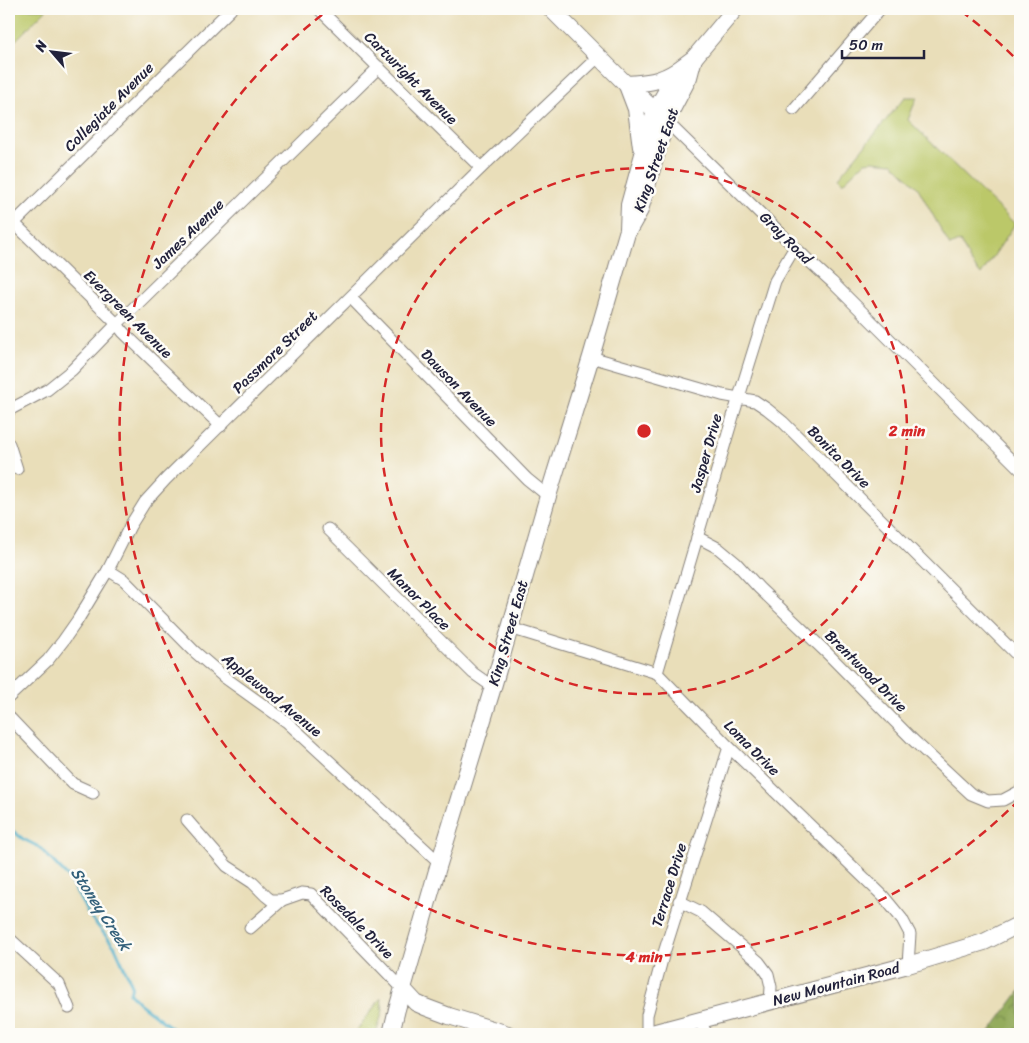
<svg xmlns="http://www.w3.org/2000/svg" width="1029" height="1043" viewBox="0 0 1029 1043" font-family="Sriracha,sans-serif">
	<defs>
		<pattern id="forest-crowns" width="20" height="18" patternUnits="userSpaceOnUse" patternTransform="scale(1.25)"><rect width="20" height="18" fill="#94ac5d"/><path d="M2 6a3 3 0 1 1 6 0M12 15a3 3 0 1 1 6 0" fill="none" stroke="#788c4e"/></pattern>
	</defs>
	<rect width="100%" height="100%" fill="#fdfcf7"/>
	<filter id="ink" filterUnits="userSpaceOnUse"><feTurbulence type="fractalNoise" baseFrequency=".02" numOctaves="2"/><feDisplacementMap in="SourceGraphic" scale="10" xChannelSelector="R" yChannelSelector="G"/><feConvolveMatrix kernelMatrix="1 2 1 2 8 2 1 2 1" color-interpolation-filters="sRGB"/></filter>
	<filter id="wash" filterUnits="userSpaceOnUse"><feTurbulence type="fractalNoise" baseFrequency=".0096" numOctaves="4" result="noise"/><feDisplacementMap in="SourceGraphic" scale="20" xChannelSelector="R" yChannelSelector="G"/><feGaussianBlur stdDeviation="1.12" result="paint"/><feColorMatrix in="noise" values="0 0 0 0 0 0 0 0 0 0 0 0 0 0 0 0 0 1.4 0 .05"/><feComposite in="paint" operator="in"/></filter>
	<g filter="url(#wash)">
		<rect width="100%" height="100%" fill="#e9deb9"/>
		<!-- green -->
		<g fill="#bbc869" stroke="#6e7552">
			<polygon points="9,9 47,9 9,47"/>
			<polygon points="905,97 917,97 908,120 1015,224 981,275 970,261 960,241 950,246 918,188 893,163 872,161 865,162 842,184 838,178"/>
			<polygon points="381,998 383,1010 376,1034 354,1034"/>
		</g>
		<!-- forest -->
		<polygon fill="url(#forest-crowns)" stroke="#5b674c" points="1020,991 1020,1034 988,1034"/>
		<g fill="none" stroke-linecap="round" stroke-linejoin="round">
			<!-- stream -->
			<polyline stroke="#47acc7" stroke-width="3" points="9,828 23,839 39,847 68,877 89,915 115,947 132,985 130,993 139,1003 172,1028 178,1034"/>
		</g>
	</g>
	<g filter="url(#ink)">
		<g fill="none" stroke-linecap="round" stroke-linejoin="round">
			<defs>
				<g id="street">
					<polyline points="319,9 481,168"/>
					<polyline points="794,109 880,9"/>
					<polyline points="666,121 810,262 832,282 1020,469"/>
					<polyline points="14,223 117,324 123,332 221,426"/>
					<polyline points="9,228 231,9"/>
					<polyline points="351,298 527,479 548,496"/>
					<polyline points="591,357 722,395 755,401 767,409 783,422 1020,658"/>
					<polyline points="9,410 47,390 72,370 110,331 117,324 379,67"/>
					<polyline points="9,444 17,469"/>
					<polyline points="328,529 473,673 493,687"/>
					<polyline points="697,537 718,548 736,563 759,588 827,653 913,740 971,794 988,801 1003,800 1020,791"/>
					<polyline points="108,570 124,580 195,652 224,677 287,722 440,863"/>
					<polyline points="510,628 657,673 729,747 883,896 902,919 910,934 908,965"/>
					<polyline points="657,673 734,413 775,281 795,247"/>
					<polyline points="9,697 48,660 63,641 77,621 108,570 130,526 145,502 166,479 481,168 599,56"/>
					<polyline points="9,717 73,784 93,793"/>
					<polyline points="187,820 227,866 253,883 266,896 271,900 282,900 302,893 311,894 404,990"/>
					<polyline points="679,901 701,912 759,962 768,974 771,987 770,1002"/>
					<polyline points="250,928 282,900"/>
					<polyline points="9,938 59,984 69,1008"/>
					<polyline points="699,1021 707,1034"/>
					<polyline points="647,1034 647,1015 663,956 729,747"/>
				</g>
				<g id="secondary">
					<polyline points="551,9 626,84 663,118"/>
					<path d="M 626,84 C 647,83 660,82 678,70"/>
					<polyline points="628,88 636,109 641,147"/>
					<polyline points="628,229 629,205 655,111 679,69 694,58 735,9"/>
					<polyline points="404,990 416,1003 425,1007 449,1016 508,1034"/>
					<polyline points="391,1034 397,1009 438,867 493,687 548,496 591,357 627,233 640,210 666,121 689,77 694,58"/>
					<polyline points="648,1034 908,965 984,942 1020,924"/>
				</g>
			</defs>
			<!-- street casing -->
			<use href="#street" stroke="#86807a" stroke-width="13"/>
			<!-- secondary casing -->
			<use href="#secondary" stroke="#86807a" stroke-width="18"/>
			<!-- street -->
			<use href="#street" stroke="#fff" stroke-width="11"/>
			<!-- secondary -->
			<use href="#secondary" stroke="#fff" stroke-width="16"/>
		</g>
	</g>
	<!-- distance rings -->
	<g fill="none" stroke="#d62828" stroke-width="2.5" stroke-dasharray="9 6">
		<circle cx="644" cy="431" r="263"/>
		<path d="M1019 800A526 526 0 1 1 327 11M961 11A526 526 0 0 1 1019 62"/>
	</g>
	<g text-anchor="middle" dominant-baseline="central" stroke-width="5" stroke-linejoin="round" paint-order="stroke">
		<!-- street labels -->
		<g font-size="15" fill="#22223b" stroke="#fdfcf7">
			<text transform="translate(411 78) rotate(45)">Cartwright Avenue</text>
			<text transform="translate(109 107) rotate(-45)">Collegiate Avenue</text>
			<text transform="translate(656 160) rotate(-71)">King Street East</text>
			<text transform="translate(188 234) rotate(-44)">James Avenue</text>
			<text transform="translate(786 238) rotate(45)">Gray Road</text>
			<text transform="translate(128 314) rotate(45)">Evergreen Avenue</text>
			<text transform="translate(275 352) rotate(-44)">Passmore Street</text>
			<text transform="translate(459 388) rotate(46)">Dawson Avenue</text>
			<text transform="translate(706 453) rotate(-74)">Jasper Drive</text>
			<text transform="translate(839 457) rotate(45)">Bonita Drive</text>
			<text transform="translate(419 599) rotate(45)">Manor Place</text>
			<text transform="translate(508 633) rotate(-74)">King Street East</text>
			<text transform="translate(866 671) rotate(45)">Brentwood Drive</text>
			<text transform="translate(272 695) rotate(39)">Applewood Avenue</text>
			<text transform="translate(752 748) rotate(45)">Loma Drive</text>
			<text transform="translate(669 885) rotate(-73)">Terrace Drive</text>
			<text transform="translate(357 922) rotate(45)">Rosedale Drive</text>
			<text transform="translate(836 984) rotate(-15)">New Mountain Road</text>
		</g>
		<!-- water labels -->
		<g font-size="16" font-style="italic" fill="#33607a" stroke="#fdfcf7">
			<text transform="translate(101 909) rotate(57)">Stoney Creek</text>
		</g>
	</g>
	<circle cx="644" cy="431" r="8" fill="#d62828" stroke="#fdfcf7" stroke-width="2.5"/>
	<g font-size="15" text-anchor="middle" font-weight="bold" fill="#d62828" stroke="#fdfcf7" stroke-width="5" stroke-linejoin="round" paint-order="stroke">
		<text x="907" y="436">2 min</text>
		<text x="644" y="962">4 min</text>
	</g>
	<!-- margin -->
	<rect width="1029" height="1043" fill="none" stroke="#fdfcf7" stroke-width="30"/>
	<!-- north arrow -->
	<g transform="translate(52 52) rotate(298)" stroke="#fdfcf7" stroke-width="4" paint-order="stroke">
	<path d="M0-4L9 19L0 12L-9 19Z" fill="#22223b"/>
	<text y="-8" font-size="14" font-weight="bold" text-anchor="middle" fill="#22223b">N</text>
	</g>
	<!-- scale -->
	<path d="M842 50v8h82v-8" fill="none" stroke="#22223b" stroke-width="2.5"/>
	<text x="849" y="50" font-size="15" fill="#22223b" stroke="#fdfcf7" stroke-width="4" paint-order="stroke">50 m</text>
</svg>
